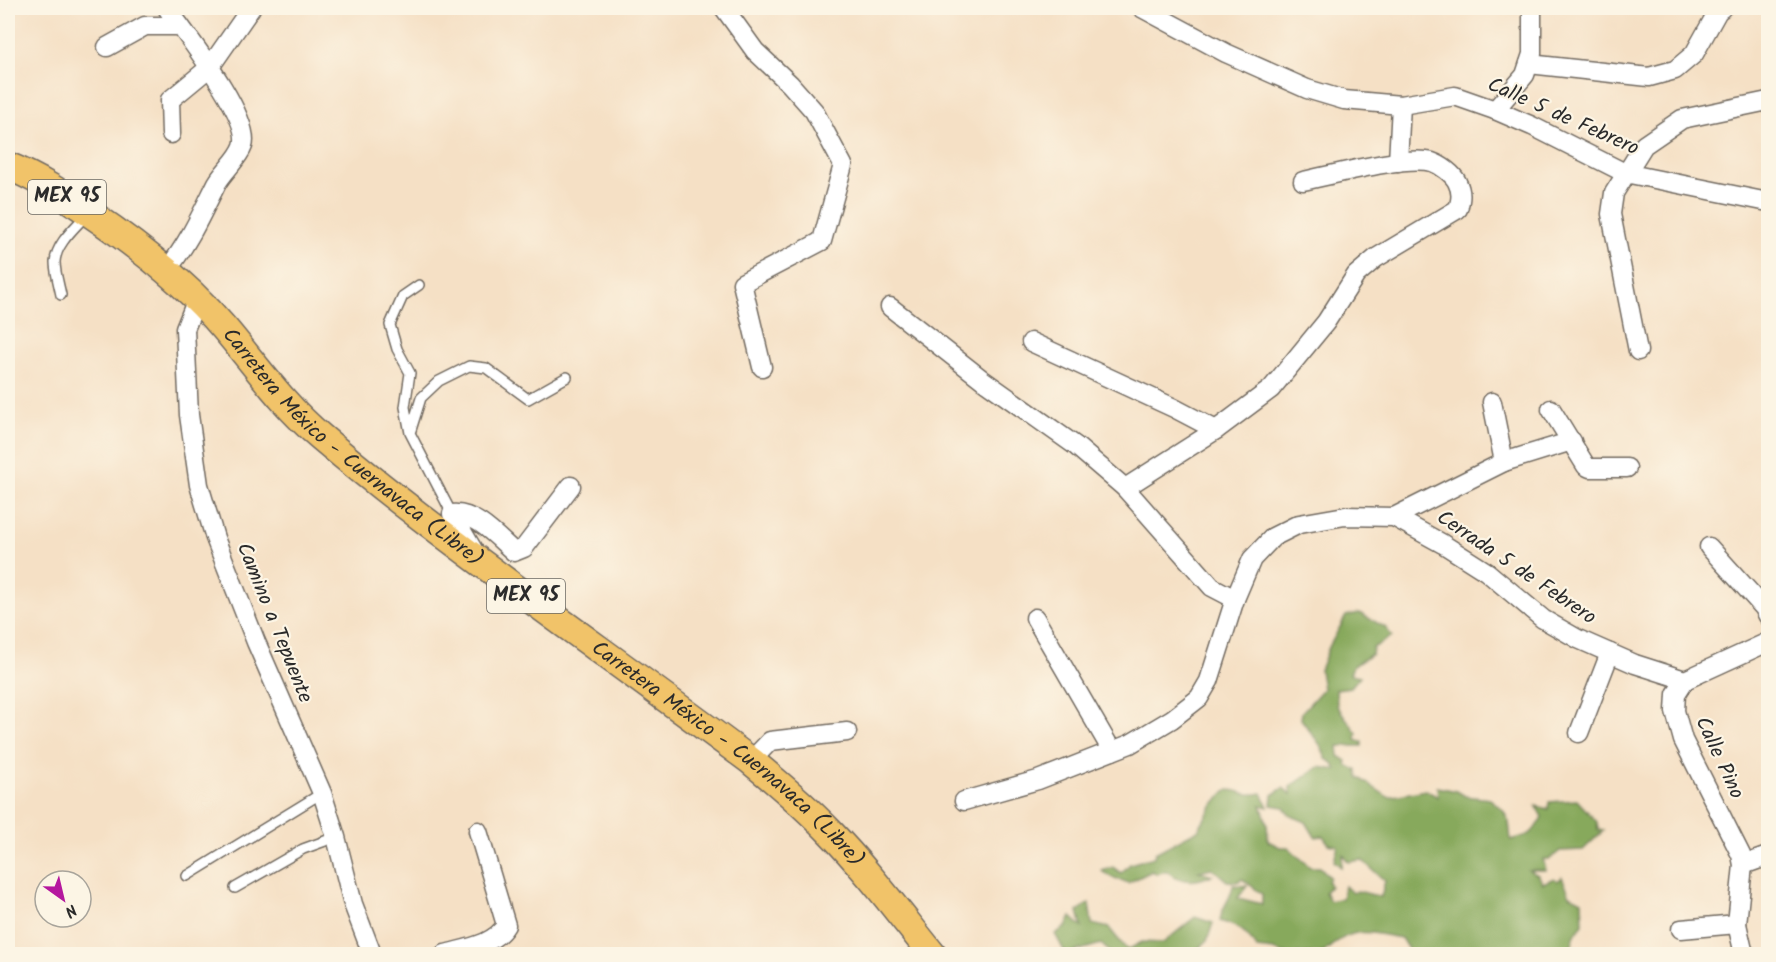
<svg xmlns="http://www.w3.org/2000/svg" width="1776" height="962" viewBox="0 0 1776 962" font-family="Kalam,sans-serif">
	<rect width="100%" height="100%" fill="#fcf5e5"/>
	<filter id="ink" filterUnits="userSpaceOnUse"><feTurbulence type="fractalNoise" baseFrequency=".0167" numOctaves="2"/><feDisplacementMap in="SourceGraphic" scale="12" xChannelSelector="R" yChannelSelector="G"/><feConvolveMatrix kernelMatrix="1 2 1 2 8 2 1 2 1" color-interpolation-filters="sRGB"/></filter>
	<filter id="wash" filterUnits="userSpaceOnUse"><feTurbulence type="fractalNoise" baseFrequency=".008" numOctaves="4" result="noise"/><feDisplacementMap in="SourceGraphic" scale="24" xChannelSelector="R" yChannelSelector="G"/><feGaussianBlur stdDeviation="1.35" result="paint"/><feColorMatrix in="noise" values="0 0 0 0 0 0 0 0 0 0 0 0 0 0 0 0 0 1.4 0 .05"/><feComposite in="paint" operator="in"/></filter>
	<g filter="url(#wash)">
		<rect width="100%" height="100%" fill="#f5e0c5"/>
		<!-- forest -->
		<g fill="#87a95c" stroke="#596a44" stroke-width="1.5">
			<path d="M 1359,613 L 1385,627 L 1392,636 L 1373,648 L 1372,654 L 1353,666 L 1350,674 L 1360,676 L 1351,687 L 1336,689 L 1337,706 L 1357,733 L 1356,739 L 1362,742 L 1362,746 L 1338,746 L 1339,756 L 1347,761 L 1346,765 L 1357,770 L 1358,777 L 1388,797 L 1426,790 L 1438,797 L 1437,787 L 1457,791 L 1465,796 L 1490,799 L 1503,810 L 1509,822 L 1511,840 C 1532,834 1532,835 1542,817 L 1536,806 L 1548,809 L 1549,802 L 1577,800 L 1597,822 L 1598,830 L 1603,831 L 1583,850 L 1560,851 L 1550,859 L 1543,859 L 1546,870 L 1529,870 L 1538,875 L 1543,883 L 1554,878 L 1558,881 L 1562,877 L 1570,895 L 1582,901 L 1583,924 C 1574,934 1571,941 1572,954 L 1411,954 L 1401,938 C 1363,932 1353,925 1323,953 L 1285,954 L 1274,950 L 1257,948 C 1244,930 1242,928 1220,921 C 1222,904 1231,901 1233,885 L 1247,886 L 1238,898 L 1262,904 L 1262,894 L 1242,879 L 1237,882 L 1227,881 L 1212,868 L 1199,871 L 1212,875 C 1194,883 1182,883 1166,871 L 1156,874 L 1152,871 L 1128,883 C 1119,878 1110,879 1102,871 L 1113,867 L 1121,873 L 1130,864 L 1154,857 L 1155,853 L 1198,830 L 1212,806 L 1227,790 C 1243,790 1242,797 1262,793 L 1268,807 L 1261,805 L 1267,823 L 1268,841 L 1280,847 L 1288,847 L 1310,867 L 1320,867 L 1330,877 L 1328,881 L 1330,886 L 1325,892 L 1330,901 L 1342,898 L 1345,886 L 1352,893 L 1358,891 L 1381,897 L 1385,881 L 1362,860 L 1348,862 L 1343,854 L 1341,867 L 1334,861 L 1338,846 L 1329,844 L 1323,836 L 1315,837 L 1306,822 L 1289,815 L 1284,807 L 1271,805 L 1272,795 L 1283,788 L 1291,794 L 1290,787 L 1319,767 L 1337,770 L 1333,763 L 1326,759 L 1321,746 L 1301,719 L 1302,712 L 1323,689 L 1320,670 L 1329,647 L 1346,616 Z"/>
			<polygon points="1089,903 1092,924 1109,928 1127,950 1142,942 1163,943 1195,917 1213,923 1207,941 1192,954 1112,954 1101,944 1066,954 1055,934 1066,927 1071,917 1082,927 1078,911"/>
		</g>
	</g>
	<g filter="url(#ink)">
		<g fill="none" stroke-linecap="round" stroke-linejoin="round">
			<defs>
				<g id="service">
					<polyline points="419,285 403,296 390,325 397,349 410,373 405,407 410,433 452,514"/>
					<path d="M 61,295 C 59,285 55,272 55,262 C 56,243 76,227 87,214"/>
					<polyline points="411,430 421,398 439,381 469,366 486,368 528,399 567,377"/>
					<polyline points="187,876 322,793"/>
					<polyline points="235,888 303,849 336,837"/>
				</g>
				<g id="minor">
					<polyline points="724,8 755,51 790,84 814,111 843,165 822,241 742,283 762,367"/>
					<polyline points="1142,8 1226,53 1307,89 1344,100 1401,105 1455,96 1495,110 1532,126 1625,173 1768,202"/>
					<polyline points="107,47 145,26 180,26"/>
					<polyline points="1529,64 1649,77 1675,70 1694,54 1718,11 1722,8"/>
					<polyline points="1495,110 1525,75 1532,54 1532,8"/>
					<polyline points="171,134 170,100 210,67 251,8"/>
					<polyline points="1398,162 1401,105"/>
					<path d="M 167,270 C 189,242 201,215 217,183 C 224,171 239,158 243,146 C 253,118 184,32 167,8"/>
					<polyline points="197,299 185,329 189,415 199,485 215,538 256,642 322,793 336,837 353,904 372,954"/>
					<polyline points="890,307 983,380 1076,446 1125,488 1212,587 1235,599"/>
					<polyline points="1031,342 1174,408 1216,430"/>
					<polyline points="1638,351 1611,214 1614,193 1644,145 1682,119 1768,101"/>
					<polyline points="1551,409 1586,466 1590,468 1627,468"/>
					<polyline points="1504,462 1572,441"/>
					<path d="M 1125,488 L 1216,430 L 1271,389 L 1326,322 L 1356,275 L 1376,258 L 1458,209 C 1461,199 1462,192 1457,182 C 1453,174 1441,165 1432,162 C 1404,155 1333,175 1303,181"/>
					<polyline points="1394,517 1504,462 1492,402"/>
					<polyline points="1709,547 1764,608 1768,616"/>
					<path d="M 475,553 L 452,514 C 474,511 498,538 514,552 L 524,548 L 571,486"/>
					<polyline points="1035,618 1112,751"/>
					<polyline points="1685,680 1676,694 1675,711 1683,740 1741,855 1743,865 1737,924"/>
					<polyline points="1579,733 1610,653"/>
					<polyline points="751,761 770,741 847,732"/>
					<polyline points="964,801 1038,780 1130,744 1172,719 1199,698 1209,681 1235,599 1252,559 1273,537 1299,524 1345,516 1394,517 1443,544 1487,572 1543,619 1578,639 1635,664 1685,680 1768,642"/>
					<polyline points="1743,865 1768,856"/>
					<polyline points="1681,929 1737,924 1743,950 1746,954"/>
					<path d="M 445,954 C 467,948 494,945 506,925 L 478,831"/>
				</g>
				<g id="primary">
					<path id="s1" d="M 8,166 C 38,178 64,195 91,214 C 140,247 187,284 225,329 C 257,367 283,405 321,437 C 387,493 457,545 526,596 C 601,651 676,705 751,761 C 778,783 805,806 829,831 C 867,870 899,913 932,954"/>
				</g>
			</defs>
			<!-- service casing -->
			<use href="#service" stroke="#726a61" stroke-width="12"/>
			<!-- minor casing -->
			<use href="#minor" stroke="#726a61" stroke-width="21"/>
			<!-- primary casing -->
			<use href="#primary" stroke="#726a61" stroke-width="30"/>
			<!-- service -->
			<use href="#service" stroke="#fff" stroke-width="9"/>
			<!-- minor -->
			<use href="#minor" stroke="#fff" stroke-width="18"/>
			<!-- primary -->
			<use href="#primary" stroke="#f1c369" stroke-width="27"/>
		</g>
	</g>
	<g text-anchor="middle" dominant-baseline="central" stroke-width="4.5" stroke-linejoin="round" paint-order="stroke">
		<!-- shield labels -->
		<g fill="#fcf5e5" stroke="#6a6863" stroke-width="1.5">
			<rect x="28" y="180" width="78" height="34" rx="4.5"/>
			<rect x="487" y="579" width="78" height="34" rx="4.5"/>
		</g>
		<g font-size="20" font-weight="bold" fill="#2b2b2b">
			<text x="67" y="197">MEX 95</text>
			<text x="526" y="596">MEX 95</text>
		</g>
		<!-- street labels -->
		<g font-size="21" fill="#2b2b2b" stroke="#fcf5e5">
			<text transform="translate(1563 117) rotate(24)">Calle 5 de Febrero</text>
			<text stroke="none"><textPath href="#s1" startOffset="448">Carretera México - Cuernavaca (Libre)</textPath></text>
			<text transform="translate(1516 568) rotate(34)">Cerrada 5 de Febrero</text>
			<text transform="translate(274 623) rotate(68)">Camino a Tepuente</text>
			<text stroke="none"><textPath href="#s1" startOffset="934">Carretera México - Cuernavaca (Libre)</textPath></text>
			<text transform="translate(1719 758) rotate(65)">Calle Pino</text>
		</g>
	</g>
	<!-- margin -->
	<rect width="1776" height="962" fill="none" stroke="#fcf5e5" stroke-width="30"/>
	<!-- north arrow -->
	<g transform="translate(63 899) rotate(146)"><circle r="28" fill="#fcf5e5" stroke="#a8a49b" stroke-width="1.5"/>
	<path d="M0-4.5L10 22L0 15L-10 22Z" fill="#b5179e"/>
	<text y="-9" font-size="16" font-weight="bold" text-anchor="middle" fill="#2b2b2b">N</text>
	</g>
</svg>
